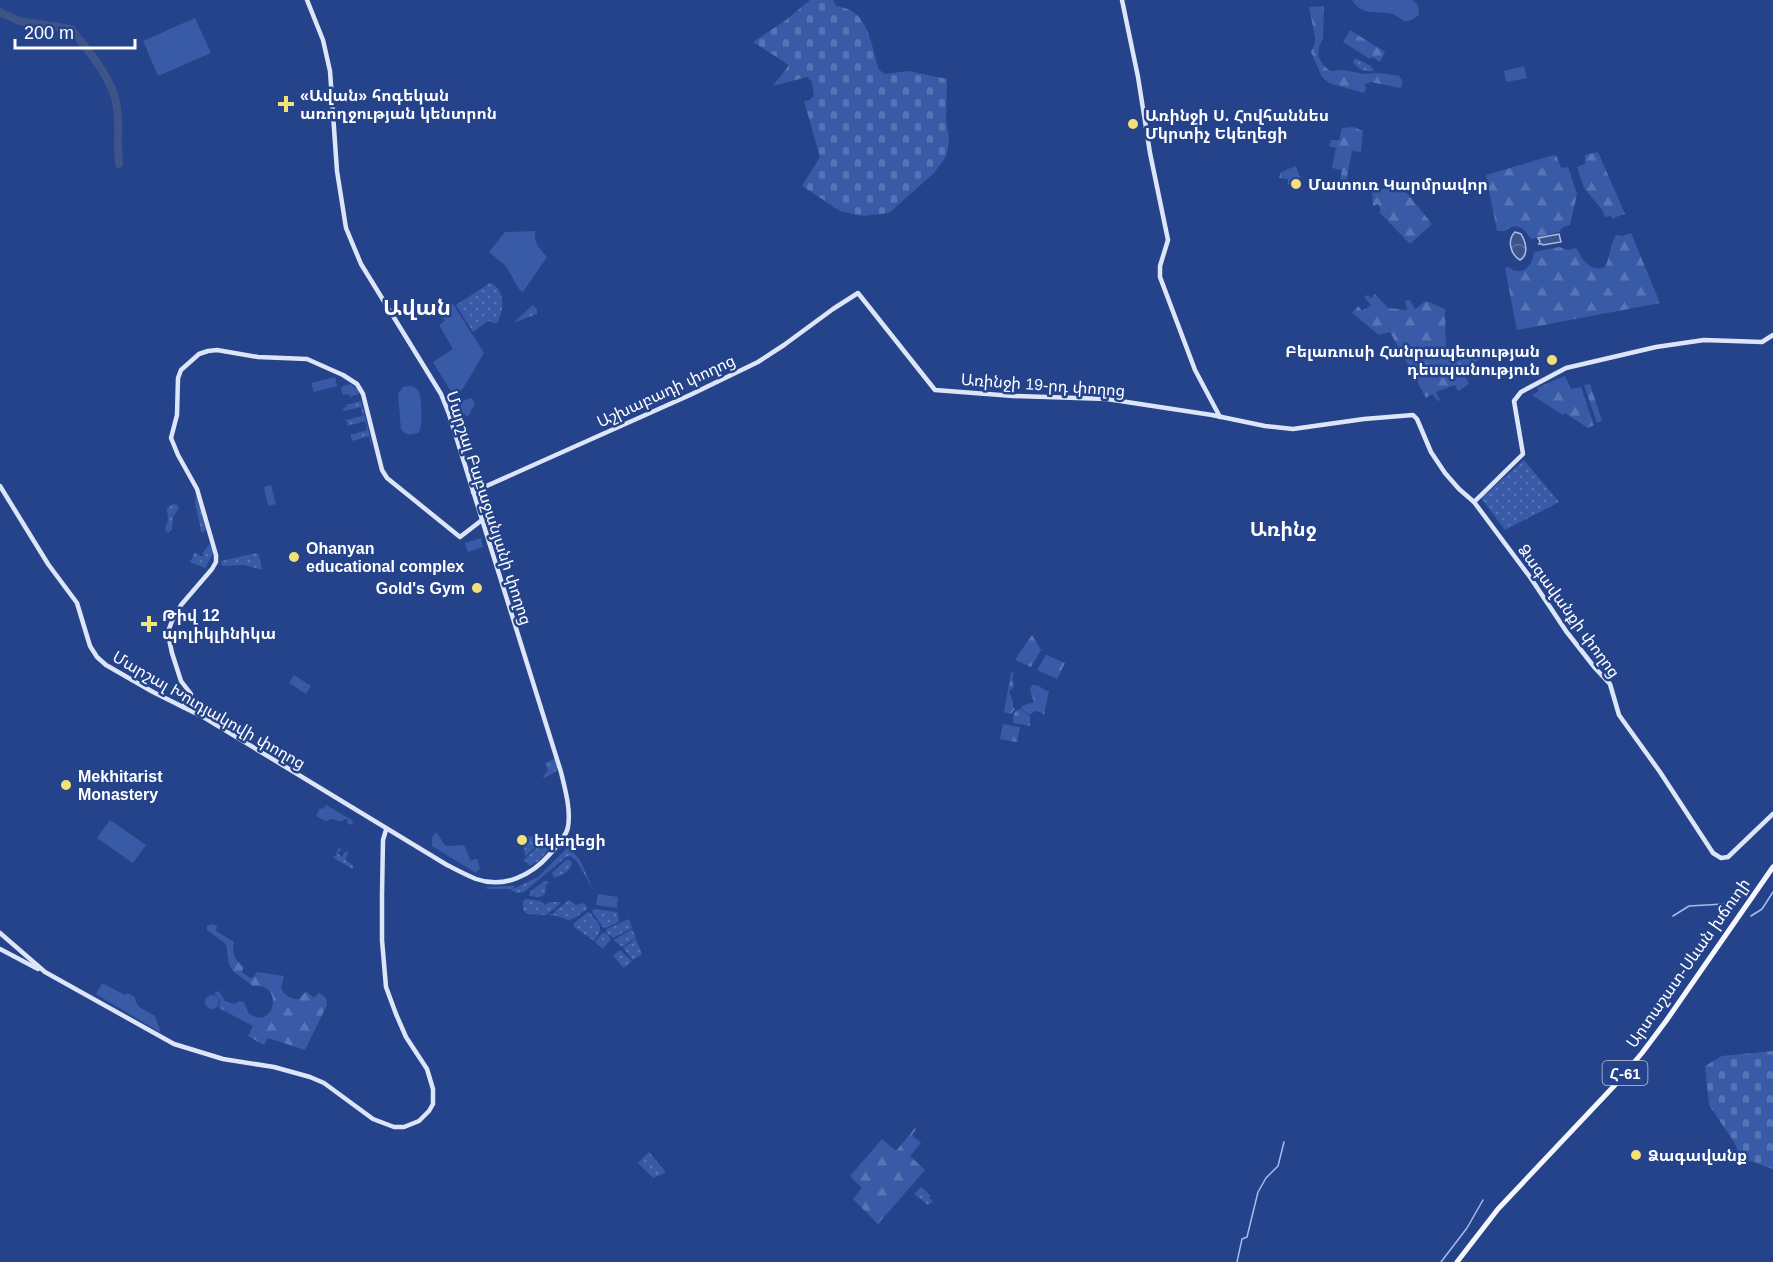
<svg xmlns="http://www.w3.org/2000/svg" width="1773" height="1262" viewBox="0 0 1773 1262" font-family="Arial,'Noto Sans Armenian',sans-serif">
	<defs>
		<pattern id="grass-dots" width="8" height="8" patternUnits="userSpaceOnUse" patternTransform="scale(1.5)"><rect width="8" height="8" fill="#395ba7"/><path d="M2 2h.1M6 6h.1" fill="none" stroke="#5774b4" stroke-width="1.8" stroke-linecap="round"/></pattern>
		<pattern id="forest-firs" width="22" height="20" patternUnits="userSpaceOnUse" patternTransform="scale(1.5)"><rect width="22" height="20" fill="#395ba7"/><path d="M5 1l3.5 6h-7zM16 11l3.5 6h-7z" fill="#5774b4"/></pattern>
		<pattern id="cemetery-stones" width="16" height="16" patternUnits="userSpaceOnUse" patternTransform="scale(1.5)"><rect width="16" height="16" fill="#395ba7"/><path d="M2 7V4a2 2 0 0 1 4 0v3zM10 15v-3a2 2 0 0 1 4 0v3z" fill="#5774b4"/></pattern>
		<pattern id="water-waves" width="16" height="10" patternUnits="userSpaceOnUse" patternTransform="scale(1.5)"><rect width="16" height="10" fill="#3e5488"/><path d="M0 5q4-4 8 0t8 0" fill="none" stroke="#5b6e9a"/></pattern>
	</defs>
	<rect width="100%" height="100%" fill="#25438a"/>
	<!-- grass -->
	<g fill="url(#grass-dots)">
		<path d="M 1355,58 L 1371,66 L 1374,71 C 1364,72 1358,70 1353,62 Z"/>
		<path d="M 490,283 C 505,288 505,311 497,323 L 493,323 L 490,321 L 488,321 L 473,332 L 456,305 Z"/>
		<polygon points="533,305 537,310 537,314 516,322 515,321"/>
		<polygon points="361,401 372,445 371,445 369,436 352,441 351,435 367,430 365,421 348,426 346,420 363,416 361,407 344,411 343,408 347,407 346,405"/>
		<polygon points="1524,460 1559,502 1505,530 1481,498"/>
		<path d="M 196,495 L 206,528 L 203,533 L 201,532 C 200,519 193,507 196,495 Z"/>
		<polygon points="173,504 177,505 179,508 173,517 172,529 168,533 165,529 168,520 167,508"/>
		<polygon points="209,544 214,552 205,568 190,562 195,552 200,556 203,556 203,553"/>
		<polygon points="256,553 259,555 262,570 244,565 222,566 221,561"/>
		<polygon points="555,759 558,768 555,772 544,778 543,776 548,771 545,763"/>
		<polygon points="528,836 535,837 540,842 525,857 524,844 526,843 524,838"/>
		<polygon points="541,843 548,850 540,860 530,866 524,860"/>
		<polygon points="339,847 342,851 340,850 338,854 342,857 344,853 349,851 345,860 353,865 353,869 335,859 333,857 336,855"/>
		<polygon points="568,847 580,860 594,892 577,861 570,856 566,857 524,892 516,893 510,889 487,889 487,887 514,886 513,889 538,877"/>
		<path d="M 566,860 L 570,860 L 572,863 C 569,873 562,875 554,878 L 552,873 Z"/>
		<polygon points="544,881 547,881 549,883 546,885 545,894 540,897 529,896 530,892"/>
		<polygon points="526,899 540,901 545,905 550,902 560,902 561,903 546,915 527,914 523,910 523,901"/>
		<path d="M 569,900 L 576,905 L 584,903 L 587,908 L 586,910 C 562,928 572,916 548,915 L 554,913 L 556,910 Z"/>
		<polygon points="593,909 617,912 619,922 606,928 603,927 592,912"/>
		<path d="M 588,912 L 590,913 C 600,926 605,927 594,941 L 573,926 L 574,923 Z"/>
		<polygon points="629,919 632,928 613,938 606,932 607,929"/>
		<polygon points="632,929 636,938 622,947 614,940"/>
		<polygon points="602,933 606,933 611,939 603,949 595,942"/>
		<polygon points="636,939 642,954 633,960 623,948"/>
		<polygon points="620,950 632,961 624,968 613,956"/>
		<polygon points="649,1152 665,1171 665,1173 653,1178 638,1163"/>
		<polygon points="921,1187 931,1196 929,1198 933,1201 928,1205 914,1194"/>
	</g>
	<!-- forest -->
	<g fill="url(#forest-firs)">
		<polygon points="1324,6 1323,38 1319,47 1318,56 1324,66 1330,71 1344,70 1364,74 1379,73 1399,76 1402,80 1402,86 1400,88 1371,82 1365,84 1366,89 1364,93 1329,83 1322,77 1311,52 1315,43 1315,37 1309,7"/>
		<polygon points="1350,30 1385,52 1380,62 1372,57 1370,59 1343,42"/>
		<polygon points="1353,127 1363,131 1361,152 1352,151 1346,182 1352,184 1351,190 1343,188 1340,182 1342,170 1332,168 1336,148 1329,146 1331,140 1339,140 1342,128"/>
		<polygon points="1598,152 1625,214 1616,217 1614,219 1610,216 1605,217 1603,211 1584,188 1577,167 1585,164 1585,155"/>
		<path d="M 1554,155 L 1557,157 L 1561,168 L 1568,167 L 1577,194 L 1570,225 L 1563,227 L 1559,232 L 1531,239 C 1524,228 1516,221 1505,231 L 1497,231 L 1486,175 Z"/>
		<polygon points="1401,186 1432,224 1410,244 1379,212 1381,210 1378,204 1373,206 1372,191"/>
		<path d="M 1631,233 L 1660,303 L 1517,330 L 1505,268 L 1509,267 C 1522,278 1533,266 1534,252 L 1559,247 L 1568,250 L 1576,248 C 1583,260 1589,272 1605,267 C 1610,257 1610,245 1616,235 L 1623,236 Z"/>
		<polygon points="1375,294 1388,308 1407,310 1405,301 1410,300 1415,309 1426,301 1445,309 1446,357 1448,356 1451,363 1468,357 1466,351 1475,346 1481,359 1469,365 1472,371 1465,376 1469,384 1458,391 1455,385 1436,392 1440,400 1438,401 1432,394 1426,398 1390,332 1379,335 1352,313 1358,306 1362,311 1371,305 1364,297 1368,295 1371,298"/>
		<polygon points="1565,376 1571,389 1581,387 1594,425 1588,428 1565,413 1563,415 1532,395 1539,391 1537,388"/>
		<polygon points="1590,384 1602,421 1597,423 1584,385"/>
		<polygon points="1032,635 1041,650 1031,667 1015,660"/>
		<polygon points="1046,655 1065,663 1057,679 1037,670"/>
		<polygon points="1014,672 1012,680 1014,687 1009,691 1013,702 1013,707 1015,709 1011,714 1004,712 1011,673"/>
		<polygon points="1032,685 1039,686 1046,691 1049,690 1044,715 1040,712 1035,711 1030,715 1021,709 1022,706 1034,702 1030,689"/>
		<path d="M 1020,709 L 1030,716 L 1030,726 L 1013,723 C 1014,717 1012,711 1020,709 Z"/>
		<polygon points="1003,724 1020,727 1017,742 1000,739"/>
		<path d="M 211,924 L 217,926 L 216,931 L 234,942 C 232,955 234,959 244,967 L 242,972 L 250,978 L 253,978 L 257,972 L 284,976 L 281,988 C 284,995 291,1000 299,999 L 306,991 L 314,998 L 319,993 L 326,998 L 327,1005 L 305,1050 L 268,1038 L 264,1045 L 248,1036 L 253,1026 L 219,1008 L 220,1000 L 214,993 L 219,991 L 225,1001 L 235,1004 L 239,1001 L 244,1002 L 249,1014 C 276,1031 284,981 253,986 L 234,972 L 229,965 L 226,944 L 207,930 L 207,926 Z"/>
		<polygon points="915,1128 916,1129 912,1135 921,1143 910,1156 925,1170 878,1224 853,1199 862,1188 850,1176 882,1139 896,1151"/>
	</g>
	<!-- cemetery -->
	<g fill="url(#cemetery-stones)">
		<path d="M 810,0 L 833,0 L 836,6 C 840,7 846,8 850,10 C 869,19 873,52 879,70 L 885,74 L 908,71 L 947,79 L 946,120 L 949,137 L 948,149 L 945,158 L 934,173 L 889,213 L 863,216 L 840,211 L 802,186 L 820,157 L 804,101 L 810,100 L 814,95 L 812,82 L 807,77 L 773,86 L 789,65 L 753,42 L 786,20 Z"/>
		<polygon points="1296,166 1300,178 1298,187 1293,187 1288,184 1288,179 1279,178 1281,172"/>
		<polygon points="1773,1051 1773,1169 1741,1158 1734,1142 1709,1105 1705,1066 1722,1056"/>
	</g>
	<!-- park -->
	<g fill="#395ba7">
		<path d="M 1352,0 L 1412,0 L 1418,5 L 1419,15 C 1415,18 1410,22 1405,21 C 1401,20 1397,15 1392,14 C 1377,10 1362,17 1352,0 Z"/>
		<polygon points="195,18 211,53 158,76 143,41"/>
		<polygon points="1524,66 1527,78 1506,82 1504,71"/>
		<path d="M 535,231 C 534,243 539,248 547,257 L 523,292 L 519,289 L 506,266 L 489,252 L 505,232 Z"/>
		<polygon points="449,301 453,304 484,353 464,387 458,393 454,394 453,390 450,390 433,362 453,349 439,325 445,321 434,307"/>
		<polygon points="335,377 337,386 314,392 311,383"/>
		<polygon points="351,384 358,389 359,394 350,397 349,394 343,395 341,389 343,386"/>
		<path d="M 412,386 C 416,388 417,388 419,392 C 422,401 423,425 419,432 C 412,436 405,436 401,429 L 398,394 L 403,387 Z"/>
		<polygon points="471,398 475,403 468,417 457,409 462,401"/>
		<polygon points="271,485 276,504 268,506 264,487"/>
		<polygon points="481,538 483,547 468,552 465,543"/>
		<polygon points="294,675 311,686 306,694 289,683"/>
		<polygon points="326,805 353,821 352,825 347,823 348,820 344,819 342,822 332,819 326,821 316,816 320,808 323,809"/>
		<polygon points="110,820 146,845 133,863 97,838"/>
		<path d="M 436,832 C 449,850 440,846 464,845 L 471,861 L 475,859 L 477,859 L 480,868 L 476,873 L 432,846 L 432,838 Z"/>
		<polygon points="598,894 618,897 617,908 596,905"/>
		<path d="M 102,983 L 125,995 L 127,993 L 135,997 C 135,1008 147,1011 155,1016 L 161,1033 L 96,994 Z"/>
		<circle cx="212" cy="1002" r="7"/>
	</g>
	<!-- water -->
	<g fill="url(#water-waves)" stroke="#a6bcea" stroke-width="1.5">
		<path d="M 1515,232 L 1521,234 C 1526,242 1529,255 1520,260 C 1510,254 1507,240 1515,232 Z"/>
		<polygon points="1559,234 1561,242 1543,245 1542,244 1539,244 1540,241 1538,238"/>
	</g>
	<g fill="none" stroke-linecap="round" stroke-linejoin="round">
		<!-- stream -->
		<g stroke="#a6bcea" stroke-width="1.5">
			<polyline points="1728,906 1731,908"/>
			<polyline points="1673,916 1689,906 1724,904"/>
			<polyline points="1751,916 1762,909 1773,892"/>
			<polyline points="1237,1262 1242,1239 1247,1237 1258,1192 1266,1178 1278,1166 1284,1142"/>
			<polyline points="1441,1262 1467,1228 1483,1200"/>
		</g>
		<!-- river -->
		<g stroke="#3e5488" stroke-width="8">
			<polyline points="0,12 19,21 71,29 76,35"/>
			<path d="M 80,40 C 92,55 106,73 113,92 C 122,114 116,141 119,164"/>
		</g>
		<!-- secondary -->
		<g stroke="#dde5f8" stroke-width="4.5">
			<polyline points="1122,0 1138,77 1150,153 1168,240 1160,266 1160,277 1195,370 1220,417"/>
			<path d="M 0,486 L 48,564 L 77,603 L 90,646 L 97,657 L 106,665 L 153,692 L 205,718 L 447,865 C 457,870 466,875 476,879 C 504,889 532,875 550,854 C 557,846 566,837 568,827 C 571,809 565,789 561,772 L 449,414 L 441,394 L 361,264 L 346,228 L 337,171 L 330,71 L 323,40 L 307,0"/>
			<polyline points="473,492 690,395 758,362 784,345 833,309 858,293 935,390 1013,396 1107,399 1212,415 1265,426 1293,429 1364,419 1413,415 1417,419 1431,452 1445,473 1459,489 1474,502 1530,577 1566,631 1595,668 1610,684 1619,715 1660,772 1713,853 1721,858 1728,857 1773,814"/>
			<polyline points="1474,502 1523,454 1514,401 1521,392 1566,368 1656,347 1704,340 1762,342 1773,335"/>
			<polyline points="183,707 191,694 181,681 172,653 169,639 169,629 172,621 181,605 212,569 216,562 216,555 197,489 178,455 171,438 177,415 178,378 181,370 199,354 208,351 217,350 258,357 307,359 343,375 357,384 363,394 382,470 387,478 460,537 482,520"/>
			<polyline points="0,933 45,972 174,1044 223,1059 274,1067 310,1077 324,1083 373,1119 394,1127 404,1127 419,1121 429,1111 433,1104 433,1089 427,1069 406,1037 396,1014 386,987 382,940 382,895 383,840 386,830"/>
			<polyline points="0,949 38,969"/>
		</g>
		<!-- primary -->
		<polyline stroke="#f6f8fe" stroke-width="5" points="1457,1262 1498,1209 1615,1085 1642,1053 1666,1021 1773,867"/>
	</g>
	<!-- markers -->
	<g fill="#f4e176" stroke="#25438a" stroke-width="2">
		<path d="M283 95h6v6h6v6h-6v6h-6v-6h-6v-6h6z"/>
		<circle cx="1133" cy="124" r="6"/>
		<circle cx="1296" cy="184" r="6"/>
		<circle cx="1552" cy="360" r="6"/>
		<circle cx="294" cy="557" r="6"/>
		<circle cx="477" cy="588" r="6"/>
		<path d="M146 615h6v6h6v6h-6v6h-6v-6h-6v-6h6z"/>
		<circle cx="66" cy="785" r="6"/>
		<circle cx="522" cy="840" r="6"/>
		<circle cx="1636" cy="1155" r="6"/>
	</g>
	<g text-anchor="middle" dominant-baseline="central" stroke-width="5" stroke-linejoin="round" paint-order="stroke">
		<!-- shield labels -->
		<rect fill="#25438a" stroke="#bec7dc" stroke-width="1.5" x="1602.5" y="1061" width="45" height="24" rx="4.5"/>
		<g font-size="15" font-weight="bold" fill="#fff">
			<text x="1625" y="1073">Հ-61</text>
		</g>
		<!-- poi labels -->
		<g font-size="16" font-weight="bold" fill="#fff" stroke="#25438a" text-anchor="start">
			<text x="300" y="95">«Ավան» հոգեկան<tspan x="300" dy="18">առողջության կենտրոն</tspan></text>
			<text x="1145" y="115">Առինջի Ս. Հովհաննես<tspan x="1145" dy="18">Մկրտիչ Եկեղեցի</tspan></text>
			<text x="1308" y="184">Մատուռ Կարմրավոր</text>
			<text x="1540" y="351" text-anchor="end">Բելառուսի Հանրապետության<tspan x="1540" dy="18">դեսպանություն</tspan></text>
			<text x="306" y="548">Ohanyan<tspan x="306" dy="18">educational complex</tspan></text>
			<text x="465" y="588" text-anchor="end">Gold's Gym</text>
			<text x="162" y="615">Թիվ 12<tspan x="162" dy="18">պոլիկլինիկա</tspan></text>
			<text x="78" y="776">Mekhitarist<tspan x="78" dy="18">Monastery</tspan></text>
			<text x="534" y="840">եկեղեցի</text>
			<text x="1648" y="1155">Ձագավանք</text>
		</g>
		<!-- street labels -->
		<g font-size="16" fill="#fff" stroke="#25438a">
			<text transform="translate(1043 385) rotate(4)">Առինջի 19-րդ փողոց</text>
			<text transform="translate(666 391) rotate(-25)">Աշխաբադի փողոց</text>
			<text transform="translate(489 508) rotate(72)">Մարշալ Բաբաջանյանի փողոց</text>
			<text transform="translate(1569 611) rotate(54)">Ձագավանքի փողոց</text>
			<text transform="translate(209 710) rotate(30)">Մարշալ Խուդյակովի փողոց</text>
			<text transform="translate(1688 963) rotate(-55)">Արտաշատ-Սևան խճուղի</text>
		</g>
		<!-- quarter labels -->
		<g font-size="20" font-weight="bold" fill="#fff" stroke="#25438a">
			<text x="1283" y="529">Առինջ</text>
		</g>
		<!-- district labels -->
		<g font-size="22" font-weight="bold" fill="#fff" stroke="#25438a">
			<text x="417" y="307">Ավան</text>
		</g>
	</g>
	<!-- scale -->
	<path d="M15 39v9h120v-9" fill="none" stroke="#ffffff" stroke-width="3"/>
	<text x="24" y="39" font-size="18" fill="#ffffff" stroke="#25438a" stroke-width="4.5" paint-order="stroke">200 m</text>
</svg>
